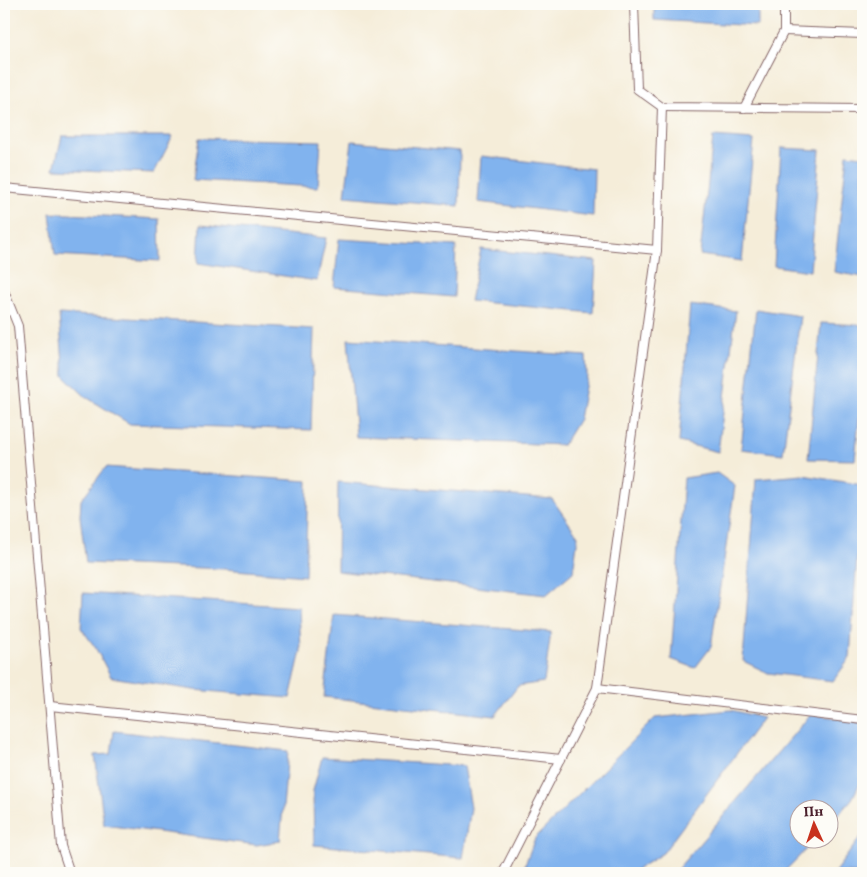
<svg xmlns="http://www.w3.org/2000/svg" width="867" height="877" viewBox="0 0 867 877" font-family="Vollkorn,serif">
	<rect width="100%" height="100%" fill="#fdfcf7"/>
	<filter id="ink" filterUnits="userSpaceOnUse"><feTurbulence type="fractalNoise" baseFrequency=".02" numOctaves="2"/><feDisplacementMap in="SourceGraphic" scale="10" xChannelSelector="R" yChannelSelector="G"/><feConvolveMatrix kernelMatrix="1 2 1 2 8 2 1 2 1" color-interpolation-filters="sRGB"/></filter>
	<filter id="wash" filterUnits="userSpaceOnUse"><feTurbulence type="fractalNoise" baseFrequency=".0096" numOctaves="4" result="noise"/><feDisplacementMap in="SourceGraphic" scale="20" xChannelSelector="R" yChannelSelector="G"/><feGaussianBlur stdDeviation="1.12" result="paint"/><feColorMatrix in="noise" values="0 0 0 0 0 0 0 0 0 0 0 0 0 0 0 0 0 1.4 0 .05"/><feComposite in="paint" operator="in"/></filter>
	<g filter="url(#wash)">
		<rect width="100%" height="100%" fill="#f5edd9"/>
		<!-- water -->
		<g fill="#81b3ee" stroke="#66698c">
			<polygon points="654,4 758,4 758,26 654,20"/>
			<polygon points="62,136 173,136 154,173 54,169"/>
			<polygon points="713,137 754,140 742,261 700,255"/>
			<polygon points="199,138 321,141 318,187 193,180"/>
			<polygon points="352,141 460,151 459,206 345,196"/>
			<polygon points="781,148 820,150 810,271 774,266"/>
			<polygon points="847,154 863,156 863,277 834,272"/>
			<polygon points="481,156 594,169 593,216 478,202"/>
			<polygon points="50,213 159,219 160,261 55,255"/>
			<polygon points="200,225 326,238 317,281 198,263"/>
			<polygon points="339,239 456,246 454,297 334,287"/>
			<polygon points="481,249 596,261 593,313 470,301"/>
			<polygon points="690,305 736,311 718,452 679,442"/>
			<polygon points="756,309 800,316 783,454 741,449"/>
			<polygon points="59,314 314,329 311,430 130,424 86,397 64,376"/>
			<polygon points="821,323 863,325 863,378 855,460 808,459"/>
			<polygon points="348,339 586,356 587,376 579,419 563,445 356,437"/>
			<polygon points="106,467 308,481 305,576 224,569 86,563 80,516 81,500"/>
			<polygon points="717,473 735,486 711,647 695,668 671,659 684,478"/>
			<polygon points="803,475 862,485 850,658 833,681 768,673 743,661 756,479"/>
			<polygon points="338,482 552,499 578,536 573,572 546,595 337,571"/>
			<polygon points="83,593 299,607 301,651 290,698 194,690 111,677 95,647 81,628"/>
			<polygon points="334,615 551,632 544,682 518,686 495,716 324,697"/>
			<polygon points="731,710 763,718 663,853 631,873 522,873 535,838 655,718"/>
			<polygon points="811,714 863,722 863,777 852,799 830,824 830,810 800,810 800,840 815,840 783,873 674,873"/>
			<polygon points="114,731 288,751 280,841 257,845 104,825 95,755 111,754"/>
			<polygon points="322,757 464,766 471,808 463,858 314,845 313,791"/>
			<polygon points="863,834 863,873 834,873"/>
		</g>
	</g>
	<g filter="url(#ink)">
		<g fill="none" stroke-linecap="round" stroke-linejoin="round">
			<defs>
				<g id="service">
					<polyline points="634,4 637,89 662,107 863,109"/>
					<polyline points="784,31 863,34"/>
					<polyline points="744,108 784,31 784,4"/>
					<polyline points="4,188 657,250"/>
					<polyline points="4,291 18,326 61,846 70,873"/>
					<polyline points="597,688 863,720"/>
					<polyline points="50,706 561,759"/>
					<polyline points="503,873 597,688 657,250 662,107"/>
				</g>
			</defs>
			<!-- service casing -->
			<use href="#service" stroke="#866768" stroke-width="10"/>
			<!-- service -->
			<use href="#service" stroke="#fff" stroke-width="8"/>
		</g>
	</g>
	<!-- margin -->
	<rect width="867" height="877" fill="none" stroke="#fdfcf7" stroke-width="20"/>
	<!-- north arrow -->
	<g transform="translate(814 824) rotate(357)"><circle r="24" fill="#fdfcf7" stroke="#b5a4a5"/>
	<path d="M0-4L9 19L0 12L-9 19Z" fill="#c8321e"/>
	<text y="-8" font-size="14" font-weight="bold" text-anchor="middle" fill="#4a1f2b">Пн</text>
	</g>
</svg>
